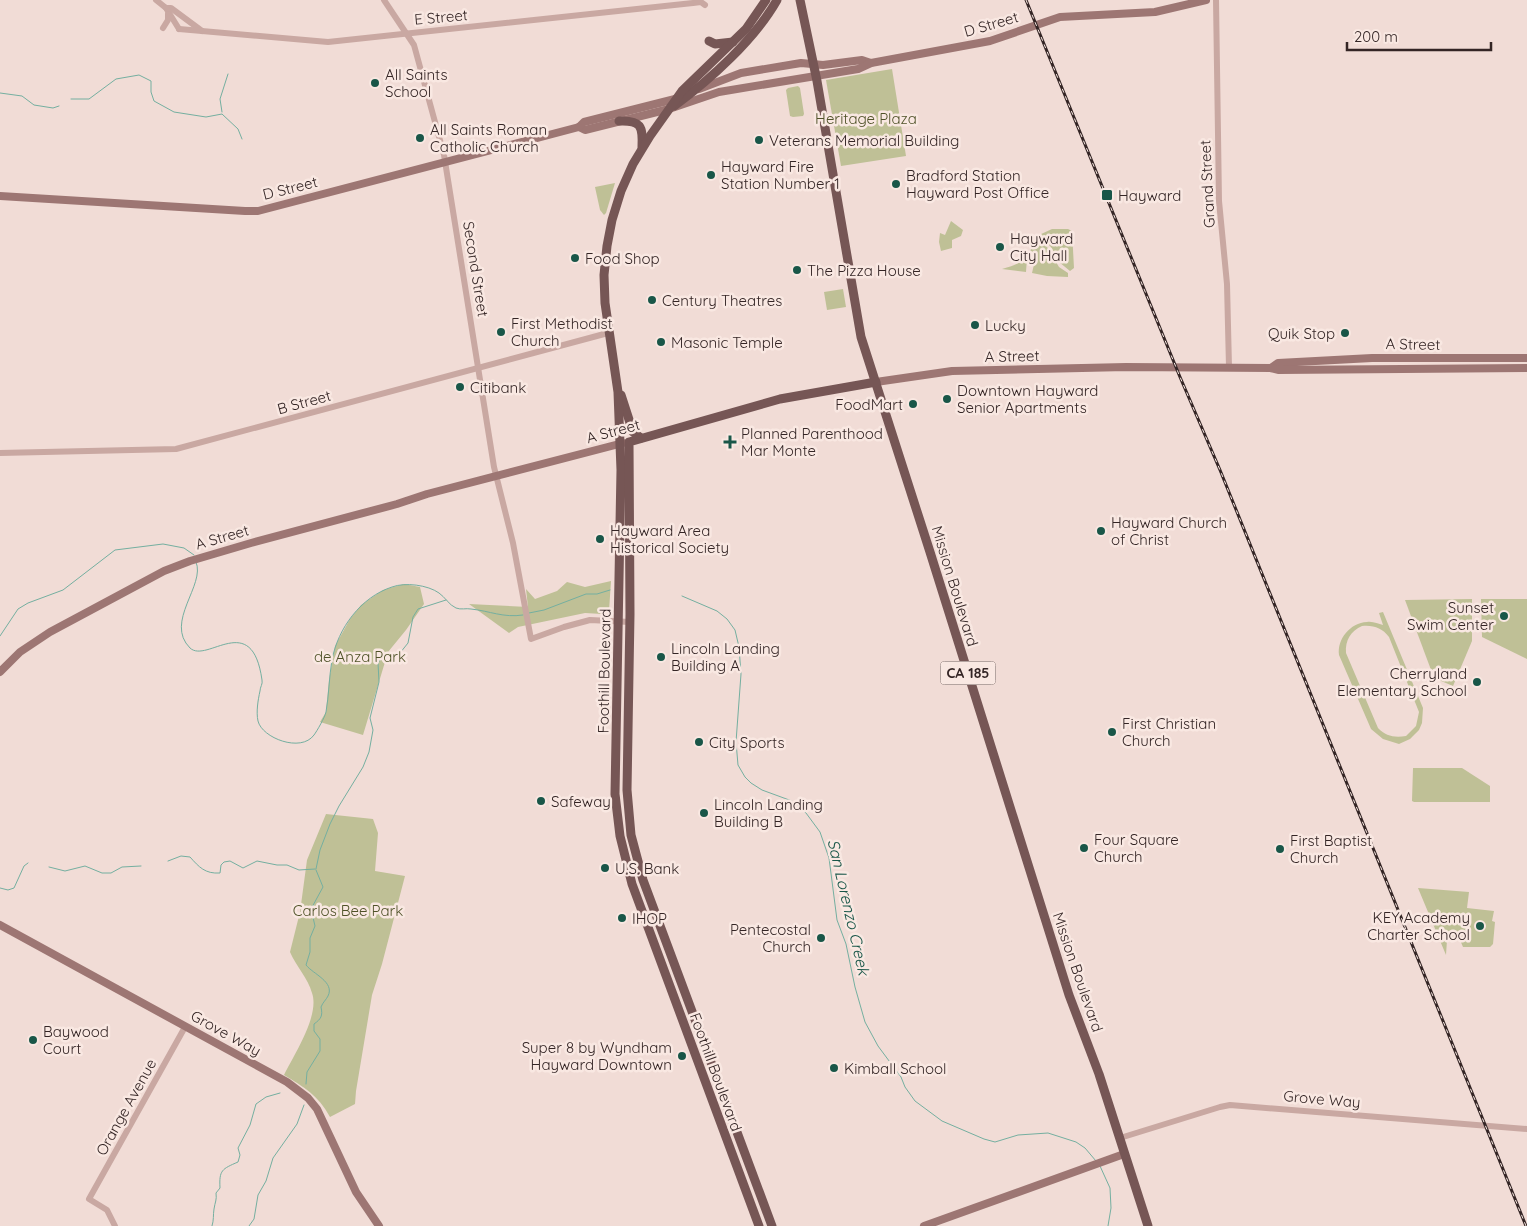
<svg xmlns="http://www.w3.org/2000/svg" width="1527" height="1226" viewBox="0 0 1527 1226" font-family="Quicksand,sans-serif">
	<rect width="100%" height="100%" fill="#f1dcd6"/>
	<!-- green -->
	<g fill="#bfc096" fill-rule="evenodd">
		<polygon points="892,69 906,156 841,166 826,80"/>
		<polygon points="798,86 800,88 804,114 803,116 793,117 790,116 786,90 788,88"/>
		<polygon points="615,183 606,213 604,215 600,210 595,187"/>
		<polygon points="951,221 963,230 961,236 952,240 952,248 941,251 939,242 940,233 945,235"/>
		<polygon points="1052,229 1068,229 1072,231 1074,268 1070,271 1059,262 1051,247 1039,235"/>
		<path d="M 1037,238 L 1047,247 L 1059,267 L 1068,273 L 1068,277 L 1047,276 L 1032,273 L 1035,260 L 1034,256 L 1027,258 L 1026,272 L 1002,269 C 1025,263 1027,258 1037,238 Z"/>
		<polygon points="843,289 846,307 827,310 824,292"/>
		<polygon points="611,581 609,611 602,614 585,613 518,627 509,633 469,604 528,607 526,589 535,599 557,591 567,582 585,587"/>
		<polygon points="404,584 420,587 424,604 406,630 388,652 363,735 320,722 326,712 329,680 335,646 350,619 361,605 383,590"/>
		<polygon points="1472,599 1472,641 1453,686 1434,678 1405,600"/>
		<polygon points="1481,599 1527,599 1527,659 1482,637"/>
		<path d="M 1383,612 L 1423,708 L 1422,723 L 1419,730 L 1410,739 L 1399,744 L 1383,739 L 1371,729 L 1368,722 L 1339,655 C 1337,639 1350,623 1367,622 C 1373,621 1378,624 1383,625 L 1379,613 ZM 1362,626 C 1374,625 1382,628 1389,637 L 1419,712 L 1416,726 L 1406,736 C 1394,738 1386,736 1378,728 L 1346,653 C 1345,640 1351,631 1362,626 Z"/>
		<polygon points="1413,768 1462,768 1490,786 1490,802 1414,802 1412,801"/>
		<path d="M 326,814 L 373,819 L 378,833 L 375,871 L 405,876 L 382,964 L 372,995 L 356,1091 L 355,1104 L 330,1117 C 318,1095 304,1087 284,1075 C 294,1055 320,1015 312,993 C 308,978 296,966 290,952 L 300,912 L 307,860 Z"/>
		<polygon points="1418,888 1469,892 1467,908 1494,911 1492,921 1495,922 1493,944 1490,947 1463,947 1460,940 1447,940 1446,955"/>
	</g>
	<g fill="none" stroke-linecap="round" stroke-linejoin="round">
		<!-- stream -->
		<g stroke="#74afa0" stroke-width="1">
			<polyline points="0,93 22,96 34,105 53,108 59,106"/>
			<polyline points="71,99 89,99 116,79 139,75 151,81 151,92 154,101 174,112 206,117 222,114 238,129 242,139"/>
			<polyline points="222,112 220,99 228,74"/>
			<path d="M 196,562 C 206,585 164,622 190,648 C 207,664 252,609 262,680 C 263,684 260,687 260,691 C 258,700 256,712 258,721 C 262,738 301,753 314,735 C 317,731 325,717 326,712 C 329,695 329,677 332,660 C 338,628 361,597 392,587 C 405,582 428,585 439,593 C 445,597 449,605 456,608 C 461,610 466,608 471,609 C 490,611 503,618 523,615"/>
			<polyline points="682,596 717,611 727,619 735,630 739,647 741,674 736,742 738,765 745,777 751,783 762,790 792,801 806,813 820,832 829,858 837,920 846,944 855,987 865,1022 878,1046 901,1077 905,1087 915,1101 942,1121 984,1139 995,1142 1018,1135 1048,1133 1076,1142 1085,1148 1096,1161"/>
			<polyline points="529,613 544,610 586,594 597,594 610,590"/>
			<polyline points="0,636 18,609 28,603 63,590 115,550 163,544 184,548 194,555"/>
			<path d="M 168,861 L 181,856 L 190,857 C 199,867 205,874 220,873 L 221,865 L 224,862 L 230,861 L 243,868 L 257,861 L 277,865 L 287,865 L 299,870 L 315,869"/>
			<polyline points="49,867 65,871 85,866 102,873 111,873 122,867 141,866"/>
			<polyline points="316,869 320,850 330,824 339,806 363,767 369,752 373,730 370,718 379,682 378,663 382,657 400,653 408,643 413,617 418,609 446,600"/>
			<polyline points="0,888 8,890 14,888 24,866 28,863"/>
			<path d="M 306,1084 L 307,1072 L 320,1051 L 320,1039 L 314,1031 L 314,1024 C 321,1019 323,1016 321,1007 C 323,1002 326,1000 328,996 C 335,982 313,974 306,965 L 310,952 L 310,938 L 315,926 L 311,909 L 323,887 L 316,870"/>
			<polyline points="1100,1166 1110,1188 1111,1208 1108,1226"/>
			<path d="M 212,1226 C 214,1220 213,1215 214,1209 C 215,1202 217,1200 216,1193 L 220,1188 C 219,1170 222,1169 238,1162 L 240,1155 L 238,1148 L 250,1125 L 256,1104 L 266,1097 L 280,1093"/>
			<polyline points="249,1226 254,1219 258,1195 266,1181 273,1158 297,1124 304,1105"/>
		</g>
		<!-- tertiary -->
		<g stroke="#c9a8a2" stroke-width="6">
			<polyline points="156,0 166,8 171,8 202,31"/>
			<polyline points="384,0 414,45 444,155 494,467 513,543 531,639 564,627 590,620 630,622"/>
			<polyline points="1216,0 1219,201 1227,284 1229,367"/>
			<polyline points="166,8 179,29"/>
			<polyline points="163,28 168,20 168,14"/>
			<polyline points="179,29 328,42 693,3 701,2 705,5"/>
			<polyline points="0,453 176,449 608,333"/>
			<polyline points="1120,1138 1220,1107 1230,1105 1527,1129"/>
			<polyline points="115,1226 107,1210 89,1199 185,1027"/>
		</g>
		<!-- secondary -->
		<g stroke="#9d7673" stroke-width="8">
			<polyline points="699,89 741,73 801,63 823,65 862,60 871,63"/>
			<polyline points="579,127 585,130 669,109 719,92 858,69 871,63 990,41 1060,17 1155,12 1206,0"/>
			<polyline points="0,196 245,211 258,211 579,127 584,122 679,98"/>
			<polyline points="1271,368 1278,363 1372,358 1527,358"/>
			<polyline points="876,382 952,371 1126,367 1271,368 1279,370 1527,368"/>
			<polyline points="0,672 20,652 50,632 164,571 190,561 251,543 397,504 427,494 623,443"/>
			<polyline points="0,925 287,1082 308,1098 317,1109 356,1192 379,1226"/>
			<polyline points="924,1226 1124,1154"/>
		</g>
		<!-- primary -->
		<g stroke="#765655" stroke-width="9">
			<polyline points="800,0 817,81 861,337 930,552 1069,995 1099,1074 1148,1226"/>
			<polyline points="709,41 715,44 733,42"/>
			<path d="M 674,106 C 710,80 755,39 777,0"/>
			<path d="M 619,121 C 641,120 643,126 642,147"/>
			<polyline points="621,395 633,432 641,438"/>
			<polyline points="759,1226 632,884 620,836 615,794 621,470 618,392 605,303 604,275 607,246 612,220 621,191 633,164 650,136 682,91 746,29 766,0"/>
			<polyline points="772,1226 643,880 631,835 627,790 630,614 629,442 780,399 876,382"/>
		</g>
		<defs>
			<polyline id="rail" points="1026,0 1180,377 1220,470 1526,1226"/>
		</defs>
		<!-- rail casing -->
		<use href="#rail" stroke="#342525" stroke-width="3"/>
		<!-- rail -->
		<use href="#rail" stroke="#f9e8e2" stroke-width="1" stroke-dasharray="4" stroke-linecap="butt"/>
	</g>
	<!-- markers -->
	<g fill="#195648" stroke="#f9e8e2" stroke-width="2">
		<circle cx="375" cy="83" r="5"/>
		<circle cx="420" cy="138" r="5"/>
		<circle cx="759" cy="140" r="5"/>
		<circle cx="711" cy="175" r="5"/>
		<circle cx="896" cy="184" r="5"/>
		<rect x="1101" y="189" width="12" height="12" rx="2.5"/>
		<circle cx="1000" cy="247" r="5"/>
		<circle cx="575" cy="258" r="5"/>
		<circle cx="797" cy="270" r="5"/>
		<circle cx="652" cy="300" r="5"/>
		<circle cx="975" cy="325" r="5"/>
		<circle cx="501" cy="332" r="5"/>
		<circle cx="1345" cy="333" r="5"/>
		<circle cx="661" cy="342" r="5"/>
		<circle cx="460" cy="387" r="5"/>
		<circle cx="947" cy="399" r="5"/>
		<circle cx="913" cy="404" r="5"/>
		<path d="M727.5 434.5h5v5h5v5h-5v5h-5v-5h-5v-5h5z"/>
		<circle cx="1101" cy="531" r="5"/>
		<circle cx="600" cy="539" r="5"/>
		<circle cx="1504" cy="616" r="5"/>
		<circle cx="661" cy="657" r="5"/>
		<circle cx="1477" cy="682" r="5"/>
		<circle cx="1112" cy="732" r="5"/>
		<circle cx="699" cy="742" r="5"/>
		<circle cx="541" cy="801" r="5"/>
		<circle cx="704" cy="813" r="5"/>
		<circle cx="1084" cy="848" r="5"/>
		<circle cx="1280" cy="849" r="5"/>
		<circle cx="605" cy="868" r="5"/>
		<circle cx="622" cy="918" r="5"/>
		<circle cx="1480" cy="926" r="5"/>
		<circle cx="821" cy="938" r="5"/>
		<circle cx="33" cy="1040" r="5"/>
		<circle cx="682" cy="1056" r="5"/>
		<circle cx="834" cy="1068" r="5"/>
	</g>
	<g text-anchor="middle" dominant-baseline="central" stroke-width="5" stroke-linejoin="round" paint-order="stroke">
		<!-- shield labels -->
		<rect fill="#f9e8e2" stroke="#6f605e" stroke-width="1" x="940.5" y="661.5" width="55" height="23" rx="4"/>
		<g font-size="14" font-weight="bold" fill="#342525">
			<text x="968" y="673">CA 185</text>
		</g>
		<!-- street labels -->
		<g font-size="15" fill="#342525" stroke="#f9e8e2">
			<text transform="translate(441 17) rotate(-5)">E Street</text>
			<text transform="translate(991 24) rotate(-16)">D Street</text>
			<text transform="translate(1207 184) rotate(-93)">Grand Street</text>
			<text transform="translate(290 188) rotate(-14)">D Street</text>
			<text transform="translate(476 269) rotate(81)">Second Street</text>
			<text transform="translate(1413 344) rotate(1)">A Street</text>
			<text transform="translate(1012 356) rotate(-1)">A Street</text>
			<text transform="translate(304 402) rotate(-15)">B Street</text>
			<text transform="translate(613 431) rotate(-15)">A Street</text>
			<text transform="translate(222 537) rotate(-16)">A Street</text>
			<text transform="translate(955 586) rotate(73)">Mission Boulevard</text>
			<text transform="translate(604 671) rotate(-89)">Foothill Boulevard</text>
			<text transform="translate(1078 972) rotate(71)">Mission Boulevard</text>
			<text transform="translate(226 1033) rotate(29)">Grove Way</text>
			<text transform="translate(716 1072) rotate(70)">Foothill Boulevard</text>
			<text transform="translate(1322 1099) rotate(5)">Grove Way</text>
			<text transform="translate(126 1107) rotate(-61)">Orange Avenue</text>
		</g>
		<!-- poi labels -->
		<g font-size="15" fill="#342525" stroke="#f9e8e2" text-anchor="start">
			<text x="385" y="74">All Saints<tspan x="385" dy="17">School</tspan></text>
			<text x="430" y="129">All Saints Roman<tspan x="430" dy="17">Catholic Church</tspan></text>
			<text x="769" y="140">Veterans Memorial Building</text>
			<text x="721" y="166">Hayward Fire<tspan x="721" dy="17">Station Number 1</tspan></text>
			<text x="906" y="175">Bradford Station<tspan x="906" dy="17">Hayward Post Office</tspan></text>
			<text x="1118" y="195">Hayward</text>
			<text x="1010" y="238">Hayward<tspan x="1010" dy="17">City Hall</tspan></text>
			<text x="585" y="258">Food Shop</text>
			<text x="807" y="270">The Pizza House</text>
			<text x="662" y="300">Century Theatres</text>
			<text x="511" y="323">First Methodist<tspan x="511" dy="17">Church</tspan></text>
			<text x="985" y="325">Lucky</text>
			<text x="1335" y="333" text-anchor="end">Quik Stop</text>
			<text x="671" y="342">Masonic Temple</text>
			<text x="470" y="387">Citibank</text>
			<text x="957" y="390">Downtown Hayward<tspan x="957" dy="17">Senior Apartments</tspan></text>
			<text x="903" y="404" text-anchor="end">FoodMart</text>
			<text x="741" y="433">Planned Parenthood<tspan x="741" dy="17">Mar Monte</tspan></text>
			<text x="1111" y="522">Hayward Church<tspan x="1111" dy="17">of Christ</tspan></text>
			<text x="610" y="530">Hayward Area<tspan x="610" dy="17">Historical Society</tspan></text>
			<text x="1494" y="607" text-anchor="end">Sunset<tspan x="1494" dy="17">Swim Center</tspan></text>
			<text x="671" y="648">Lincoln Landing<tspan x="671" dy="17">Building A</tspan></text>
			<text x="1467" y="673" text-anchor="end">Cherryland<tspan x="1467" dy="17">Elementary School</tspan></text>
			<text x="1122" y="723">First Christian<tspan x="1122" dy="17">Church</tspan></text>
			<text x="709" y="742">City Sports</text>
			<text x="551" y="801">Safeway</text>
			<text x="714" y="804">Lincoln Landing<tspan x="714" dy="17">Building B</tspan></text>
			<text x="1094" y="839">Four Square<tspan x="1094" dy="17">Church</tspan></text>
			<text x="1290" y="840">First Baptist<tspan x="1290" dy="17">Church</tspan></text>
			<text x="615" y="868">U.S. Bank</text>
			<text x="1470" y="917" text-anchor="end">KEY Academy<tspan x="1470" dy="17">Charter School</tspan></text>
			<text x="632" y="918">IHOP</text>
			<text x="811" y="929" text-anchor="end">Pentecostal<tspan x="811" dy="17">Church</tspan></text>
			<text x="43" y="1031">Baywood<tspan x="43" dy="17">Court</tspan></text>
			<text x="672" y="1047" text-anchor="end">Super 8 by Wyndham<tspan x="672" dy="17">Hayward Downtown</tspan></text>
			<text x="844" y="1068">Kimball School</text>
		</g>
		<!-- park labels -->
		<g font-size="15" fill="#4f5228" stroke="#f9e8e2">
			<text x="866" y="118">Heritage Plaza</text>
			<text x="360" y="656">de Anza Park</text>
			<text x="348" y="910">Carlos Bee Park</text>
		</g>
		<!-- water labels -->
		<g font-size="16" font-style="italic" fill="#195648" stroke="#f9e8e2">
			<text transform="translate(849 907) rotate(77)">San Lorenzo Creek</text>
		</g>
	</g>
	<!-- scale -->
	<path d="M1347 42v8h144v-8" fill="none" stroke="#342525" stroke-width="2.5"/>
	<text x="1354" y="42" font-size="15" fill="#342525" stroke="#f9e8e2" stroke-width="4" paint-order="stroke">200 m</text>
</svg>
